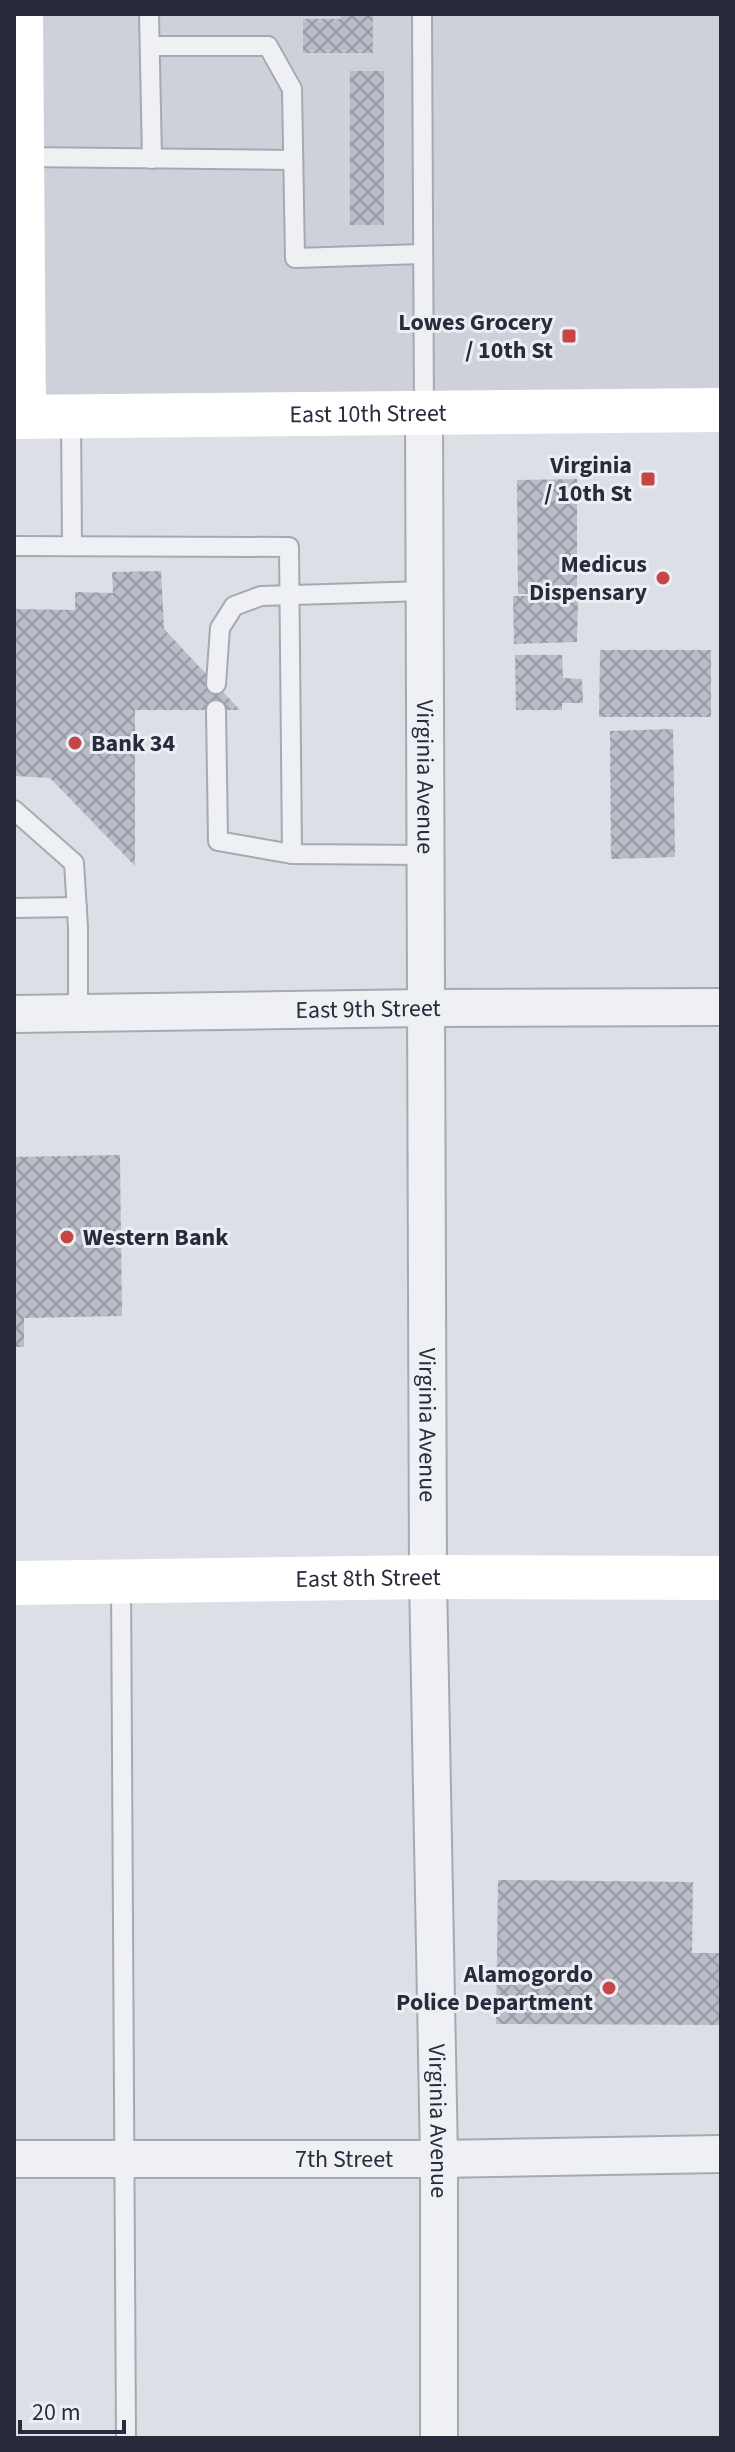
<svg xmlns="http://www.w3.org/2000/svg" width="735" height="2452" viewBox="0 0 735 2452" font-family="'Source Sans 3',sans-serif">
	<defs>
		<pattern id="building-cross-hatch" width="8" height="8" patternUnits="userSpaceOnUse" patternTransform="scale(2)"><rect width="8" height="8" fill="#babdc8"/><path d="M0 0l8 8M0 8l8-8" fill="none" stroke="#979aa4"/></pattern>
	</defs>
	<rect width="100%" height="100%" fill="#dcdfe6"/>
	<!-- built -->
	<polygon fill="#ced1da" points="29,14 721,14 721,397 32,402"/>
	<!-- building -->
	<g fill="url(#building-cross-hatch)">
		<polygon points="341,14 373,14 373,53 303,53 303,19 341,19"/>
		<rect x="350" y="71" width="34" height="154"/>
		<polygon points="577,479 577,594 518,594 517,480"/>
		<polygon points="161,571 164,629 240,710 135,710 135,866 50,778 14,776 14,609 75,610 75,592 113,593 112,572"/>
		<polygon points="513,596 578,596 577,642 514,644"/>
		<polygon points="600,650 711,650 711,717 599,717"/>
		<polygon points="515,655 562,655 563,678 582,679 583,703 562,703 562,710 516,710"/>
		<polygon points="673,729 675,857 611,859 610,731"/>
		<polygon points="120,1155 122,1316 24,1318 24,1347 14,1347 14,1157"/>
		<polygon points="498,1880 693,1882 692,1953 721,1953 721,2025 496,2024"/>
	</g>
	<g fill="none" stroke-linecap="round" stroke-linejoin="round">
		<defs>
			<g id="lane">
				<polyline points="149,14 152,159"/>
				<polyline points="422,14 424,413"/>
				<polyline points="150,46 268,46 292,89 295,258 422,254"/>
				<polyline points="22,157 293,160"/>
				<polyline points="71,416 72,546"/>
				<polyline points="14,546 289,547 292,854"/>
				<polyline points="216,684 220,628 234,606 261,596 425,591"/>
				<polyline points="216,710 218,841 292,854 426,855"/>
				<polyline points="14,810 74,863 78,928 78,1013"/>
				<polyline points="14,908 77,907"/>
				<polyline points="121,1581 126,2438"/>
			</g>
			<g id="street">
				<path id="s1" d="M 424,413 L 428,1577 L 439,2159 L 439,2438"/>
				<path id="s2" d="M 14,1014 L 427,1008 L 721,1007"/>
				<path id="s3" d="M 14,2159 L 439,2159 L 721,2154"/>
			</g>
		</defs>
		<!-- lane casing -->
		<use href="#lane" stroke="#a6a9b3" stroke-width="22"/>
		<!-- street casing -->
		<use href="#street" stroke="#a6a9b3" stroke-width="40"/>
		<!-- lane -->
		<use href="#lane" stroke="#eff0f4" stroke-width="18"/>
		<!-- street -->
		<use href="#street" stroke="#eff0f4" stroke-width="36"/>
		<!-- secondary -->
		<g stroke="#fff" stroke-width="44">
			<polyline points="21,14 24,417"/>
			<path id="s4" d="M 14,417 L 721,410"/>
			<path id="s5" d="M 14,1583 L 428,1577 L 721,1578"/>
		</g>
	</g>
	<!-- markers -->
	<g fill="#c64647" stroke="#ebeef3" stroke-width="3">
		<rect x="561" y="328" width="16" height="16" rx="4"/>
		<rect x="640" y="471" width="16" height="16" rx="4"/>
		<circle cx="663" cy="578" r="8"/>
		<circle cx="75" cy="743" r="8"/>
		<circle cx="67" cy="1237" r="8"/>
		<circle cx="609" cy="1988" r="8"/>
	</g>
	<g text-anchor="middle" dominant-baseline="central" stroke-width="6" stroke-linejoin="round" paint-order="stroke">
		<!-- poi labels -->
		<g font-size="24" font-weight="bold" fill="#272b3b" stroke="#ebeef3" text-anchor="end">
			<text x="553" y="322">Lowes Grocery<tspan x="553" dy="28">/ 10th St</tspan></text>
			<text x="632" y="465">Virginia<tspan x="632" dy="28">/ 10th St</tspan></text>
			<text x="647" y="564">Medicus<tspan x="647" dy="28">Dispensary</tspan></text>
			<text x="91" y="743" text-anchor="start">Bank 34</text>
			<text x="83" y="1237" text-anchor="start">Western Bank</text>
			<text x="593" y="1974">Alamogordo<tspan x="593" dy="28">Police Department</tspan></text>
		</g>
		<!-- street labels -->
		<g font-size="24" fill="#272b3b" stroke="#ebeef3">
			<text stroke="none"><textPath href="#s4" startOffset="354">East 10th Street</textPath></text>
			<text stroke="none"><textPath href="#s1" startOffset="364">Virginia Avenue</textPath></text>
			<text stroke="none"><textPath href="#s2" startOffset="354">East 9th Street</textPath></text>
			<text stroke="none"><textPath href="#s1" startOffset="1012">Virginia Avenue</textPath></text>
			<text stroke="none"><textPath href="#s5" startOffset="354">East 8th Street</textPath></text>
			<text stroke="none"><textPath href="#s1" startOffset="1708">Virginia Avenue</textPath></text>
			<text stroke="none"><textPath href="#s3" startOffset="330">7th Street</textPath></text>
		</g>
	</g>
	<!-- border -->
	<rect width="735" height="2452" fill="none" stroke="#272b3b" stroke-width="32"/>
	<!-- scale -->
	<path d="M20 2420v12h104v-12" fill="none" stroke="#272b3b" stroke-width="4"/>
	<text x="32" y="2420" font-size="24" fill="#272b3b" stroke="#ebeef3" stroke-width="6" paint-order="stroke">20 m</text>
</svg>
